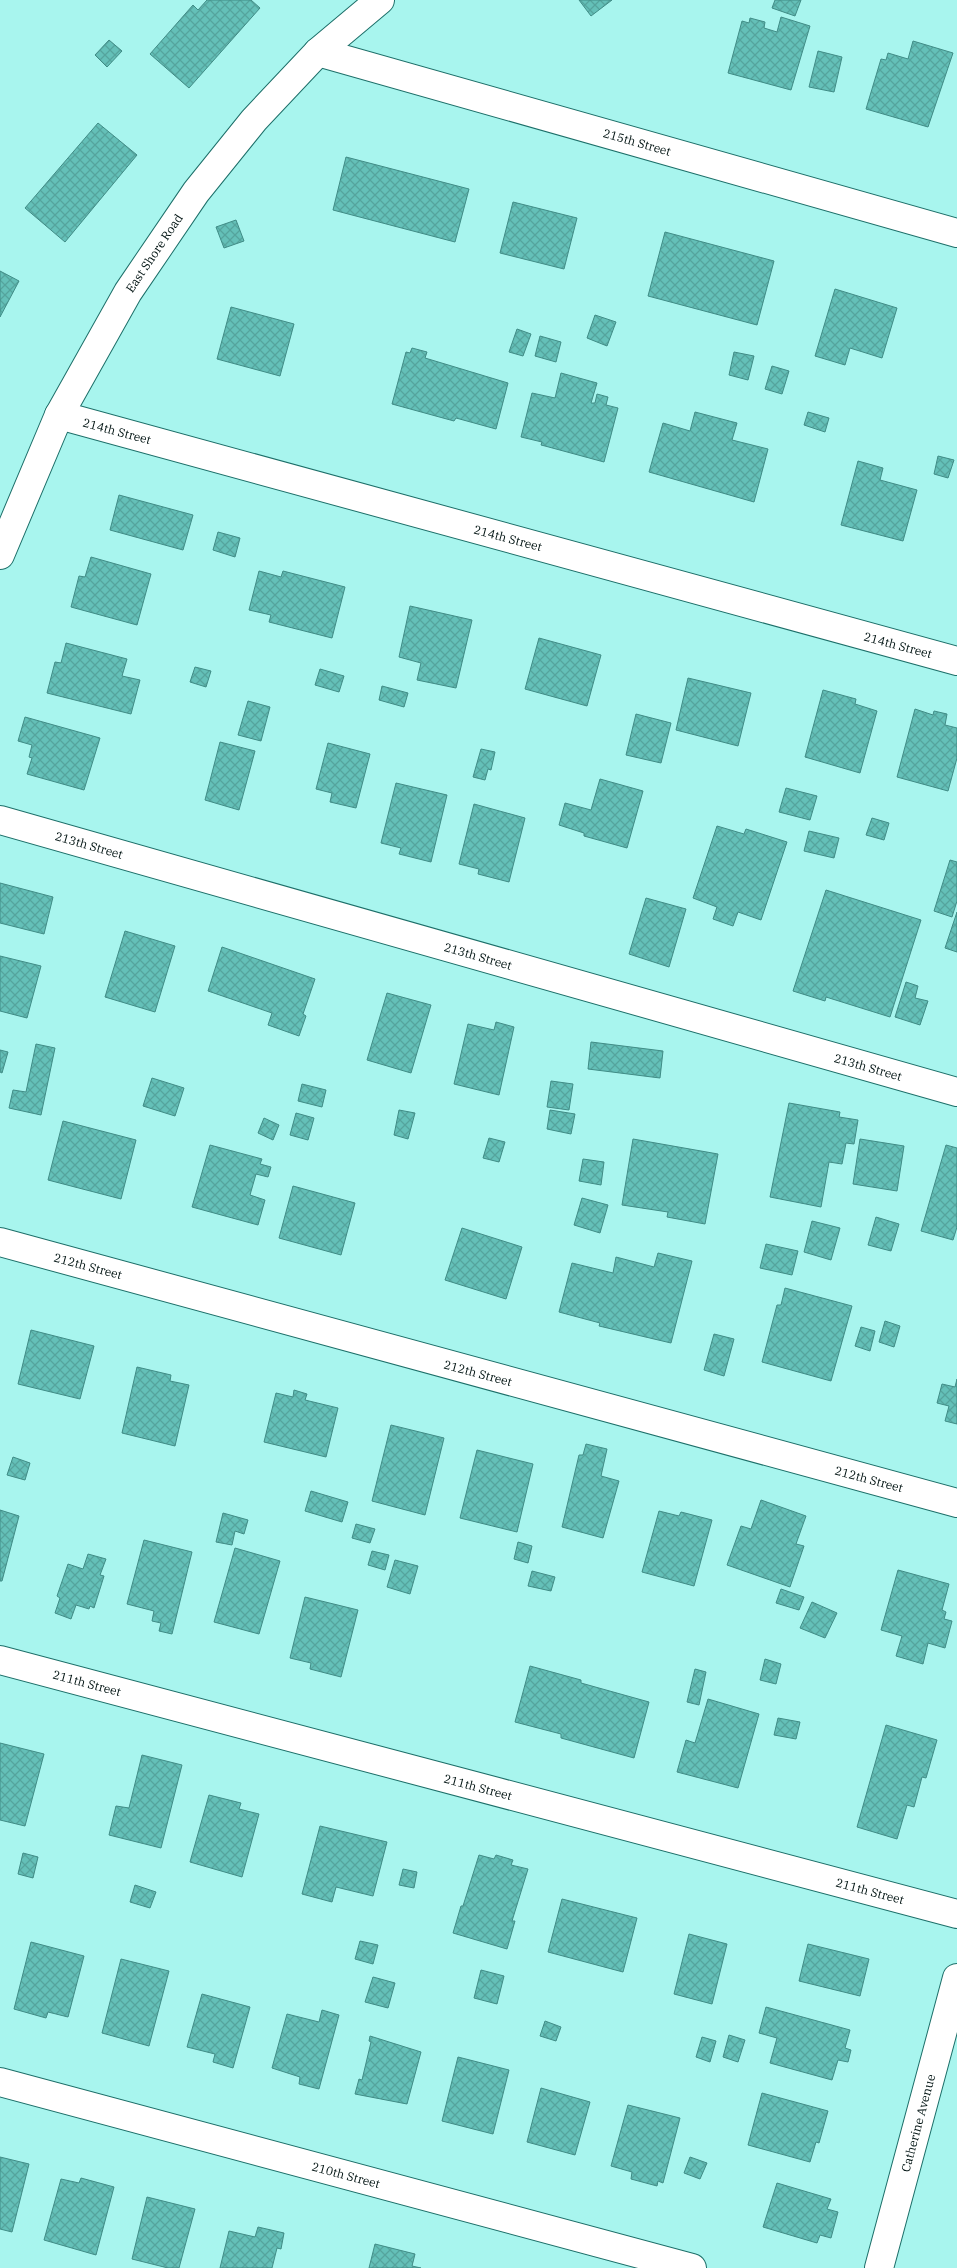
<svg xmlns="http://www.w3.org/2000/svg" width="957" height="2268" viewBox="0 0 957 2268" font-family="'IBM Plex Serif',serif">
	<defs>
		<pattern id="building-cross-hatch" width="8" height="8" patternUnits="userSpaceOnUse" patternTransform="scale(1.25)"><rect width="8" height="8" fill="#64c0b8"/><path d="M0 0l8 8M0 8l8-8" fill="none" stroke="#55a49d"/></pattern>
	</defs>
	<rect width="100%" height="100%" fill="#a8f5ee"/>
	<!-- building -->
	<g fill="url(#building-cross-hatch)" stroke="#408c86">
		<polygon points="207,0 251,0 260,8 189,88 150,54 193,5 198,10"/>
		<polygon points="579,0 612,0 591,16"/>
		<polygon points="775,0 801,0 795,16 772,8"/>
		<polygon points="781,17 810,26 791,90 728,73 742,21 749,23 750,18 765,22 764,28 777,32"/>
		<polygon points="109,40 122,51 107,67 95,55"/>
		<polygon points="913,41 953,53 928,127 866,109 881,59 886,60 888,53 908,59"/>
		<polygon points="818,51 842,57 834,92 809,87"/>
		<polygon points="98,123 137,155 65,242 25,208"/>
		<polygon points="346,157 469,189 455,242 333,210"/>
		<polygon points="513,202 577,218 564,269 500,253"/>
		<polygon points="236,220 244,241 224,248 216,227"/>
		<polygon points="665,232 774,261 757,325 648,296"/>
		<polygon points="0,271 19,281 0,317"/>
		<polygon points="835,289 897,308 882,358 850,348 845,365 815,356"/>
		<polygon points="231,307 294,324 280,376 217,359"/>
		<polygon points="595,315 616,322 607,346 587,338"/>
		<polygon points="517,329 531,334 523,356 509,352"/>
		<polygon points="540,336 561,342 556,362 535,356"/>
		<polygon points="412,348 427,352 425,358 508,383 496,429 456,418 454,421 392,404 406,352 410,353"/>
		<polygon points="734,352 754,356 748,380 729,375"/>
		<polygon points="772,366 789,371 782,394 765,389"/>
		<polygon points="561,373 597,383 591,403 595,403 597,394 608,397 606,405 618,408 604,462 545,446 541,445 542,442 521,437 532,393 555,398"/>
		<polygon points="695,412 737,423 732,440 768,449 754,502 649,472 663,423 690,431"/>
		<polygon points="808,412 829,418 825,432 804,425"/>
		<polygon points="938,456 954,460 948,478 934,474"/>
		<polygon points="858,461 883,468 880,480 917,490 903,541 841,525"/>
		<polygon points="119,495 193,515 183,550 110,530"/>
		<polygon points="218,532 240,538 235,557 213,550"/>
		<polygon points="91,557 151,574 137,625 71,607 79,576 85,577"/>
		<polygon points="259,571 281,577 283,571 345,587 332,638 269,622 271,615 249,610"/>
		<polygon points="410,606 472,620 456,688 417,680 421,663 399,657"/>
		<polygon points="539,638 601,655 587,706 525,689"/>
		<polygon points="66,643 127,659 122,676 140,680 131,714 47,693 55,662 61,663"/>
		<polygon points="195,667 211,671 206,687 190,682"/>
		<polygon points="320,669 344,676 339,692 315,685"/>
		<polygon points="688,678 751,693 738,746 676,730"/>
		<polygon points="382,686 408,693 404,707 379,700"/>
		<polygon points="823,690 856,699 855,704 877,711 860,773 805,757"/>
		<polygon points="248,701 270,707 261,741 238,735"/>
		<polygon points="915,709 933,715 934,711 947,714 945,725 957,728 957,758 948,791 897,777"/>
		<polygon points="636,714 671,723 661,763 626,755"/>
		<polygon points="25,717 100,738 84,790 27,774 32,758 29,757 32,745 18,741"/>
		<polygon points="220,742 255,751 239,810 205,800"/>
		<polygon points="328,743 370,754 356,808 330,802 332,793 316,789"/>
		<polygon points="481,749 495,752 491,770 488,769 485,780 473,777"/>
		<polygon points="600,779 643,791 627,848 584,836 584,833 559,825 565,803 591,810"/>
		<polygon points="396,783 447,795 431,862 399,854 401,848 381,843"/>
		<polygon points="786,788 817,796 810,820 779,812"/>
		<polygon points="474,804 525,818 509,882 478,874 479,869 459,864"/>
		<polygon points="872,818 889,823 884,840 866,835"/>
		<polygon points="717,826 744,834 746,829 787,842 761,920 738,912 733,926 713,919 717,907 693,898"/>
		<polygon points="809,831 839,838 834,858 804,851"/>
		<polygon points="950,860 957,862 957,901 952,917 934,911"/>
		<polygon points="0,883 53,897 44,934 0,923"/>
		<polygon points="826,890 921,920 890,1017 826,997 825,1001 793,991"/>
		<polygon points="646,898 686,909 669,967 629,954"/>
		<polygon points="957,912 957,952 945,948"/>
		<polygon points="125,931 175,946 155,1012 105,997"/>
		<polygon points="222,947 315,979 303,1014 306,1016 299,1036 268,1025 272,1013 208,991"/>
		<polygon points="0,956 41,966 27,1018 0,1011"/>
		<polygon points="906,982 918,986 915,998 928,1001 920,1025 895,1017"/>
		<polygon points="387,993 431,1005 411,1073 367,1060"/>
		<polygon points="496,1022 514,1027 499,1095 454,1084 468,1024 494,1030"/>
		<polygon points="591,1042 663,1051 660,1078 588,1069"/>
		<polygon points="36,1044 55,1048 41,1115 9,1108 13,1090 26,1092"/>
		<polygon points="0,1050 8,1052 2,1073 0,1072"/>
		<polygon points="152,1078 184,1088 175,1116 143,1106"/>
		<polygon points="551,1081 573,1084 569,1110 547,1107"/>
		<polygon points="302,1084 326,1090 322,1107 298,1101"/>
		<polygon points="789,1103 840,1112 839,1117 858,1120 854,1144 846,1143 842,1164 829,1162 821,1207 770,1197"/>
		<polygon points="399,1110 415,1113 408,1139 394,1135"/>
		<polygon points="550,1110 575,1114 571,1134 547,1129"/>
		<polygon points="296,1113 314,1118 308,1140 290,1135"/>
		<polygon points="264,1118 279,1125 273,1140 258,1133"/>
		<polygon points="63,1121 136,1140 121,1199 48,1180"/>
		<polygon points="489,1138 505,1142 499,1162 483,1158"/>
		<polygon points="633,1139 718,1154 705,1224 667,1217 668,1212 622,1205"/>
		<polygon points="860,1139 904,1146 897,1191 853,1184"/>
		<polygon points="210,1145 262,1159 260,1164 271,1167 268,1177 256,1174 250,1195 265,1200 258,1225 192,1207"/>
		<polygon points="946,1145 957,1148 957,1227 953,1240 921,1231"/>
		<polygon points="583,1159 604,1162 601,1185 579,1181"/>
		<polygon points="293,1186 355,1203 341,1255 279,1238"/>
		<polygon points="582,1198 608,1205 600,1233 574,1225"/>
		<polygon points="876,1217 899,1224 891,1251 868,1245"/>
		<polygon points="812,1221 840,1228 831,1260 804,1252"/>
		<polygon points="462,1228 522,1247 506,1299 445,1280"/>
		<polygon points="766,1244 798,1251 792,1275 760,1268"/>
		<polygon points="658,1253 692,1261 671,1343 599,1326 600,1323 559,1312 572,1263 613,1273 616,1257 654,1267"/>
		<polygon points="785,1288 852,1306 831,1381 762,1362 777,1305 781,1305"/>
		<polygon points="885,1321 900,1326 894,1347 879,1342"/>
		<polygon points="861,1327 875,1331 870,1351 855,1346"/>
		<polygon points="31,1330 94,1346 80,1399 18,1384"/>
		<polygon points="714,1334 734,1339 724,1376 704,1370"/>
		<polygon points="137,1367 171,1375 170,1381 189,1385 175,1446 122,1433"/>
		<polygon points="957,1379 957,1424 945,1421 949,1406 937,1403 942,1384 955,1387"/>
		<polygon points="294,1390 307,1394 305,1400 338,1408 326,1457 264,1442 276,1393 293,1397"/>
		<polygon points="391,1425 444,1438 425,1515 372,1501"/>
		<polygon points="586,1444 607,1449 601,1476 619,1481 603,1538 562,1527 579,1455 583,1455"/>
		<polygon points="477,1450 533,1464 517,1532 460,1518"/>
		<polygon points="13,1457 30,1463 25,1480 7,1475"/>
		<polygon points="311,1491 348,1502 342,1522 305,1511"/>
		<polygon points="761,1500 806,1516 796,1544 804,1546 790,1587 727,1565 741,1526 751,1529"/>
		<polygon points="0,1510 19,1516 2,1581 0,1581"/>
		<polygon points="659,1511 679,1516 681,1512 712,1520 694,1586 642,1572"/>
		<polygon points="223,1513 248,1520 244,1534 235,1531 232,1545 216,1542"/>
		<polygon points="356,1524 375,1529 370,1543 352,1538"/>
		<polygon points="144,1540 192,1552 172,1634 159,1631 161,1623 152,1621 154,1611 127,1604"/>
		<polygon points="518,1542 532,1546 528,1563 514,1559"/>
		<polygon points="235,1548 280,1561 259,1634 214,1622"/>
		<polygon points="372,1551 389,1555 385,1570 368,1565"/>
		<polygon points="88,1554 106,1559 100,1575 104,1576 94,1608 90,1606 89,1609 76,1605 71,1619 55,1613 60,1598 57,1596 68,1564 83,1569"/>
		<polygon points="395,1560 418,1566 410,1594 387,1587"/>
		<polygon points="898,1570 949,1584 942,1610 946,1612 944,1619 952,1621 945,1648 928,1643 923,1664 896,1656 902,1636 881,1630"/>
		<polygon points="532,1571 555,1577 551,1591 528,1586"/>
		<polygon points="781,1589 804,1597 799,1610 776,1603"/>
		<polygon points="305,1597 358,1610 341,1677 310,1669 311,1663 290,1658"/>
		<polygon points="812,1602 837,1613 825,1638 800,1628"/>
		<polygon points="765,1659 781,1664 776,1684 760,1680"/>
		<polygon points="530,1666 581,1680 581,1683 649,1702 634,1758 561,1738 561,1734 515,1722"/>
		<polygon points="695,1669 706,1672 699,1705 687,1702"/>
		<polygon points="708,1699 759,1714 738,1788 677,1772 686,1740 695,1743"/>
		<polygon points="778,1718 800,1722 796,1739 774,1735"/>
		<polygon points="886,1725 937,1740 926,1778 922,1777 914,1807 907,1805 897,1839 857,1827"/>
		<polygon points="0,1743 44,1754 25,1826 0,1820"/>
		<polygon points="142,1755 182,1765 161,1848 109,1835 116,1806 129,1808"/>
		<polygon points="209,1795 241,1803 239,1809 259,1814 242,1877 190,1862"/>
		<polygon points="320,1826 387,1842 373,1896 336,1887 332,1902 302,1894"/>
		<polygon points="23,1853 38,1857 33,1878 18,1874"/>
		<polygon points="479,1855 494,1859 496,1855 513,1860 511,1865 528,1869 512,1921 515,1921 507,1949 453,1933 461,1906 463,1906"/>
		<polygon points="403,1869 417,1872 414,1888 399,1885"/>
		<polygon points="135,1885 156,1892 150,1908 130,1902"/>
		<polygon points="562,1899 637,1918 623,1972 548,1952"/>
		<polygon points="689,1934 727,1944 712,2004 674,1994"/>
		<polygon points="360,1941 378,1945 373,1964 355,1959"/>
		<polygon points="31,1942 84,1956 68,2017 48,2012 46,2018 14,2009"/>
		<polygon points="808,1944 869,1959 860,1996 799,1981"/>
		<polygon points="121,1959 169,1971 149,2046 102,2033"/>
		<polygon points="481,1970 504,1976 497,2004 474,1998"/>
		<polygon points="373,1977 395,1983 388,2008 365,2002"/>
		<polygon points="202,1994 250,2007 233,2068 213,2062 215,2054 187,2047"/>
		<polygon points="766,2007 850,2030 845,2048 851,2050 848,2062 838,2060 832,2080 770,2063 777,2038 759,2033"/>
		<polygon points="322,2010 339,2015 319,2089 299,2084 300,2077 272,2068 287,2014 319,2022"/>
		<polygon points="545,2021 561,2027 556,2041 540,2036"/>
		<polygon points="729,2035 745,2040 738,2062 723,2057"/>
		<polygon points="370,2036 421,2052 407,2104 355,2094 359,2079 362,2080 371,2042 369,2041"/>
		<polygon points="702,2037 716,2041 710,2062 696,2057"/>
		<polygon points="458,2057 509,2070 493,2134 442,2121"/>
		<polygon points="541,2088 590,2102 575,2155 527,2142"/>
		<polygon points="762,2093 828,2111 819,2143 816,2142 810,2162 748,2145"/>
		<polygon points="628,2105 680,2118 663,2183 658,2181 657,2186 631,2179 632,2172 611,2166"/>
		<polygon points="0,2157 29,2164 12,2232 0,2229"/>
		<polygon points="690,2157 707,2163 700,2179 684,2173"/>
		<polygon points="81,2178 114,2187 96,2255 44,2240 61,2179 79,2183"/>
		<polygon points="777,2183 831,2199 827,2209 838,2212 831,2238 820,2235 817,2243 763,2227"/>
		<polygon points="147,2197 195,2209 179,2268 168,2268 132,2259"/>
		<polygon points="258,2227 284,2233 281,2249 277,2248 272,2268 220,2268 229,2231 255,2237"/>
		<polygon points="375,2244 415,2254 412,2266 421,2268 369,2268"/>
	</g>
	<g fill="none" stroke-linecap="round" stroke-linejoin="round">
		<defs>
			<g id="street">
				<polyline points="318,52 957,233"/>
				<polyline points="59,415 957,661"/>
				<polyline points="0,555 59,415 128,292 196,192 254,120 318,52 380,0"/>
				<polyline points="0,820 957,1092"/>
				<polyline points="0,1242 957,1503"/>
				<polyline points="0,1660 957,1914"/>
				<polyline points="0,2082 692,2268"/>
			</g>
			<polyline id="secondary" points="879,2268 957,1978"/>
		</defs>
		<!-- street casing -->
		<use href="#street" stroke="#1d6f69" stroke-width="30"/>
		<!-- secondary casing -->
		<use href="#secondary" stroke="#1d6f69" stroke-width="30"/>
		<!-- street -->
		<use href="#street" stroke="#fff" stroke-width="28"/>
		<!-- secondary -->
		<use href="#secondary" stroke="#fff" stroke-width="28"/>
	</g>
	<g text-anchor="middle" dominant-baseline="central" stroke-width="4.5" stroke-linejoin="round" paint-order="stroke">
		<!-- street labels -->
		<g font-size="12" fill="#001312" stroke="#fff">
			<text transform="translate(637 142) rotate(16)">215th Street</text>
			<text transform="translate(154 253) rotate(-56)">East Shore Road</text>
			<text transform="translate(117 431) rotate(15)">214th Street</text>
			<text transform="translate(508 538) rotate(15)">214th Street</text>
			<text transform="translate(898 645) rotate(15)">214th Street</text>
			<text transform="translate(89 845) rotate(16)">213th Street</text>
			<text transform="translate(478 956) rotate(16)">213th Street</text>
			<text transform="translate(868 1067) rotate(16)">213th Street</text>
			<text transform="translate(88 1266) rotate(15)">212th Street</text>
			<text transform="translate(478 1373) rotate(15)">212th Street</text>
			<text transform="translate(869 1479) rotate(15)">212th Street</text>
			<text transform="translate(87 1683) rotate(15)">211th Street</text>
			<text transform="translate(478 1787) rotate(15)">211th Street</text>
			<text transform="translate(870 1891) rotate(15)">211th Street</text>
			<text transform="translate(918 2123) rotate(-75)">Catherine Avenue</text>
			<text transform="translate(346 2175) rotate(15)">210th Street</text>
		</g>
	</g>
</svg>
